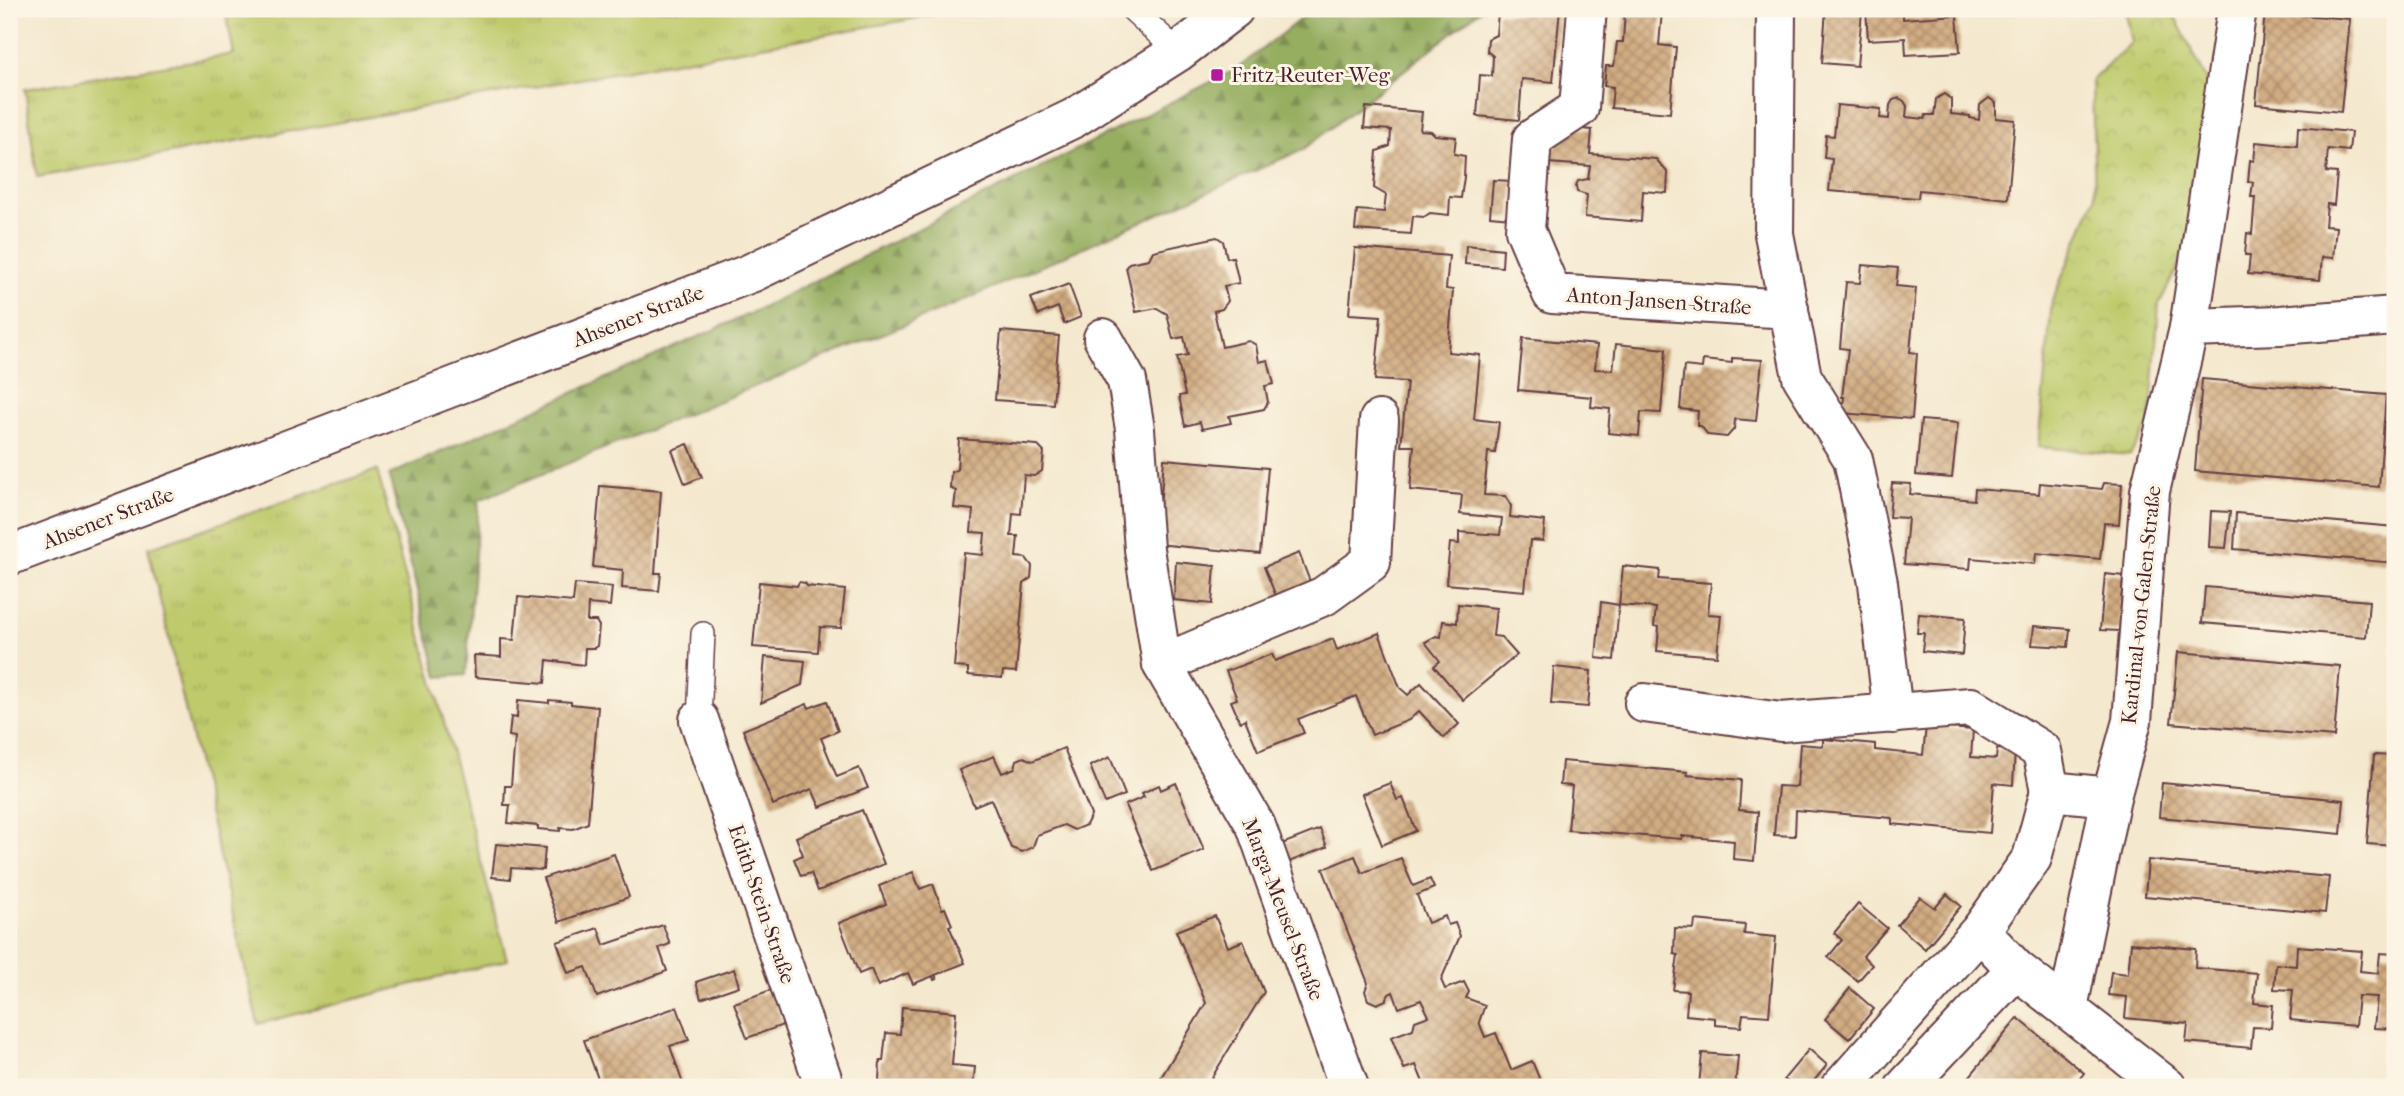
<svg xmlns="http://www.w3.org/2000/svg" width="2404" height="1096" viewBox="0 0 2404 1096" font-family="'IM FELL French Canon',serif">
	<defs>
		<pattern id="grass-tufts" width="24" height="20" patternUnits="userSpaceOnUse" patternTransform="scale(1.75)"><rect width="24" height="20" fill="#beca6c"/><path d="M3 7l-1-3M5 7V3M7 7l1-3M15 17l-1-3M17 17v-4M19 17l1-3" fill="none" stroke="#a5ad5e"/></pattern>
		<pattern id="forest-firs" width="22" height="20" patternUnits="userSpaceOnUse" patternTransform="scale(1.75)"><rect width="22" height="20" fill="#96ae60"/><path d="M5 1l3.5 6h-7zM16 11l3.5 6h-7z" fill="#7c8d4f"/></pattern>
		<pattern id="park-crowns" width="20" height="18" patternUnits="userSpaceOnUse" patternTransform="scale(1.75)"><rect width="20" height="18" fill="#beca6c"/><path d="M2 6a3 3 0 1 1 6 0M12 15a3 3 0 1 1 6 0" fill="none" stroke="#a5ad5e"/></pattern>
		<pattern id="building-cross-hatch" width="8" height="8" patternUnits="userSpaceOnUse" patternTransform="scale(1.75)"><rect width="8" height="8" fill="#d1ac81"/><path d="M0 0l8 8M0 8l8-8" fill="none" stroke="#ac8b6a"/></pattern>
	</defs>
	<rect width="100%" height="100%" fill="#fcf5e5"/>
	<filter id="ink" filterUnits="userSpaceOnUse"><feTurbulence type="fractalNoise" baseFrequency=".0143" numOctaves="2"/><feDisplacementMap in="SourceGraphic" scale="14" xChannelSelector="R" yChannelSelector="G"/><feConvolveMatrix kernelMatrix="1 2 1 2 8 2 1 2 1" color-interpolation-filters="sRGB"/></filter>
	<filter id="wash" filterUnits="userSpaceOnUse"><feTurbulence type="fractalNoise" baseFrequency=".00686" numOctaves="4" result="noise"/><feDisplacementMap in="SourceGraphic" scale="28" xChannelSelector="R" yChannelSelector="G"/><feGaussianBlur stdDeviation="1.57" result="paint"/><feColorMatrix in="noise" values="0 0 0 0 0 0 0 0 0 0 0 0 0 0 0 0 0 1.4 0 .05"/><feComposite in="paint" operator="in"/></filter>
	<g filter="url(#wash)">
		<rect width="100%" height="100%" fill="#f4e8ce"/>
		<!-- grass -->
		<g fill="url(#grass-tufts)" stroke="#84744c" stroke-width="2">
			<polygon points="225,9 967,9 37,177 25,89 234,54"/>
			<polygon points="377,470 507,960 258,1024 148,548"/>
		</g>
		<!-- forest -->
		<polygon fill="url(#forest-firs)" stroke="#706646" stroke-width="2" points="1313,9 1482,9 1304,149 963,301 479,500 466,675 438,677 389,475 749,314 1237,69"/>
		<!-- park -->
		<polygon fill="url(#park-crowns)" stroke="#84744c" stroke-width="2" points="2125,9 2171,9 2209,84 2194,236 2159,304 2150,423 2130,455 2038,447 2052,301 2095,198 2092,80 2132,42"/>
		<g id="blocks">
			<!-- building -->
			<g fill="url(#building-cross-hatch)">
				<polygon points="1518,9 1560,9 1553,82 1522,79 1519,120 1477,116 1480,75 1492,76 1493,56 1487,51 1488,39 1496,35 1498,13 1518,15"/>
				<polygon points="1625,9 1656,10 1656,9 1696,9 1696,14 1662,11 1659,45 1676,47 1670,113 1611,108 1613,87 1604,86 1606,66 1614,66 1617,42 1623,42"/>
				<polygon points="1826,9 1862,11 1857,66 1822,63"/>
				<polygon points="1866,9 1903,9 1903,19 1957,15 1960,52 1906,55 1905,38 1868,40"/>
				<polygon points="2265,12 2350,19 2341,112 2256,104"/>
				<polygon points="1944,94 1951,99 1951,114 1970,116 1970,118 1979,120 1980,105 1989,98 1996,103 1996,118 2015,120 2008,199 1919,190 1918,198 1829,191 1832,159 1824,158 1826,135 1834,136 1837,105 1881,109 1880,118 1889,119 1890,105 1893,100 1899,98 1904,101 1907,106 1906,117 1925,119 1926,115 1934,115 1936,99"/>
				<polygon points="1366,107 1422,112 1420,130 1431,131 1435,135 1456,137 1454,154 1465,156 1464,177 1461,198 1450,197 1449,215 1430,213 1424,217 1413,216 1411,234 1355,230 1357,210 1384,212 1386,195 1374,188 1377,151 1390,146 1391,130 1364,128"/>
				<polygon points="1563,127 1592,130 1590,154 1656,159 1668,173 1667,193 1643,191 1641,222 1585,217 1587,195 1577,192 1576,186 1578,181 1588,179 1590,166 1548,163 1550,137"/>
				<polygon points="2298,127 2351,132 2349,151 2328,149 2326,172 2337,173 2334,205 2327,204 2325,226 2336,227 2333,258 2322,257 2320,280 2248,274 2250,255 2245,255 2247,233 2252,234 2255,197 2251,197 2253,182 2248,182 2250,160 2254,161 2256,142 2297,146"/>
				<polygon points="1493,180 1513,181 1511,218 1490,216"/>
				<polygon points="1217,237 1223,241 1227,258 1233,257 1239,283 1224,286 1228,301 1222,309 1214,311 1222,347 1249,341 1256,345 1259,362 1268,360 1274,384 1265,386 1268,402 1264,409 1229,416 1231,423 1202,429 1200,422 1185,426 1179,396 1185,395 1177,357 1188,355 1184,337 1173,339 1167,314 1157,308 1136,312 1126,267 1129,263 1149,259 1153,251"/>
				<polygon points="1466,245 1503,249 1502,267 1465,264"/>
				<polygon points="1355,248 1449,256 1446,289 1453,290 1448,352 1480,355 1474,419 1499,422 1495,453 1488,452 1484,495 1505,496 1511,506 1510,517 1545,521 1543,541 1530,540 1525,591 1446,584 1450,543 1459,544 1459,532 1500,535 1502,518 1460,514 1462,495 1410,490 1414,446 1401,446 1407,382 1375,380 1381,316 1349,314"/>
				<polygon points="1862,265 1898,268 1896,286 1916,288 1910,352 1917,353 1912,419 1842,413 1844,397 1842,397 1848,349 1840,348 1846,282 1860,283"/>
				<polygon points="1069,284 1081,317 1064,324 1058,307 1038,315 1031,298"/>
				<polygon points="1001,331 1059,336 1053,404 995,400"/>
				<polygon points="1523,338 1597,345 1595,369 1613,370 1616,344 1666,349 1661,413 1641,412 1639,436 1608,433 1610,409 1591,407 1592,397 1518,390"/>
				<polygon points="1732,358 1762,360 1756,421 1735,419 1734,429 1727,437 1708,435 1701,426 1697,426 1698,411 1680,409 1684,366 1702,368 1703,360 1732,363"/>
				<polygon points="2202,379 2386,395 2379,487 2195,471"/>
				<polygon points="1921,420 1958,423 1952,478 1916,475"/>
				<polygon points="959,439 1037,445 1044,452 1042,471 1034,476 1024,475 1021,514 1013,513 1011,536 1018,536 1016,557 1026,558 1032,566 1031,578 1024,583 1016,672 1003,671 1002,678 968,675 968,668 954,667 964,553 983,555 985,533 971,532 973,510 954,508 956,491 950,488 951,472 957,470"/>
				<polygon points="688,444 702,477 685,484 672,450"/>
				<polygon points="1164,459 1268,468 1260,554 1157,544"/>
				<polygon points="1892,483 1911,484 1910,494 1974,500 1975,489 2039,494 2040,483 2102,489 2104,483 2122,484 2119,524 2104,523 2100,559 2036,553 2035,564 1971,558 1970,569 1904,564 1908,518 1889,517"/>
				<polygon points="600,486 661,491 655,573 661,573 659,591 622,588 623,570 593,567"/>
				<polygon points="2211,511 2230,512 2226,548 2209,547"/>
				<polygon points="2236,513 2395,527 2395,563 2234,549"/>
				<polygon points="1299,553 1312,587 1278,601 1264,567"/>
				<polygon points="1176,562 1215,566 1212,604 1174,600"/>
				<polygon points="1623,566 1660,570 1659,579 1711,583 1708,614 1721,615 1717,656 1657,651 1659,627 1654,626 1656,608 1619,605 1614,660 1596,658 1601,602 1619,605"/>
				<polygon points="2105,574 2123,576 2119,631 2100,630"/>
				<polygon points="759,582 797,586 799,582 805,583 807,586 845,590 841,628 820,627 818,652 753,647"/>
				<polygon points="575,584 612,587 610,606 588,604 587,621 596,621 599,626 597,646 594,648 585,648 584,665 547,660 545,683 475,677 474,655 501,657 501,639 514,640 518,597 573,602"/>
				<polygon points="2205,587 2369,601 2366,637 2202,623"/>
				<polygon points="1458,604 1496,608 1493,636 1501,637 1517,655 1463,700 1434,666 1440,661 1425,642 1436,636 1441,637 1443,621 1457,623"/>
				<polygon points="1919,614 1965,618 1962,655 1922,651 1924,633 1917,633"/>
				<polygon points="2034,626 2070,629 2068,647 2032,645"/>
				<polygon points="1379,633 1400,688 1408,695 1421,683 1459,724 1444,738 1419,711 1409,720 1372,735 1356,696 1298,719 1304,733 1258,751 1245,719 1240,722 1231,701 1237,699 1226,671 1272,654 1275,661 1333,639 1337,650"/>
				<polygon points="2178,652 2340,666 2334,737 2171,723"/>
				<polygon points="765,657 805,661 802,685 761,703"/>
				<polygon points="1554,667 1591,671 1588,707 1551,704"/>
				<polygon points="518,700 549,703 549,700 571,702 571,704 598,707 588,823 573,829 560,828 560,831 538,829 538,826 508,823 510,805 504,805 505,786 511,786 515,737 509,736 511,717 517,718"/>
				<polygon points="827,701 838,731 821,738 837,777 859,768 868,788 820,807 812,789 773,805 743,730 807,704 809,708"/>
				<polygon points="1926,726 1973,730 1971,757 1996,759 1997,749 2015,750 2013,785 1994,783 1990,833 1892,824 1892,818 1796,810 1795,836 1774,835 1778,786 1797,787 1800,744 1823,746 1823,739 1875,744 1875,750 1923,755"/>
				<polygon points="1064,748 1091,815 1086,825 1074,830 1064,825 1037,835 1033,847 1022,852 1011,848 991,799 974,806 959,770 994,756 1002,773 1015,768 1017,760 1024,757 1032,761"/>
				<polygon points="2374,755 2395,756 2395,846 2367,844"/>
				<polygon points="1110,757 1125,795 1105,803 1090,766"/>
				<polygon points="1562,761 1688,772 1687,775 1741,780 1739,810 1758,812 1754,861 1733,859 1734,841 1682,836 1682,839 1568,830 1572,786 1560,785"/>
				<polygon points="1176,783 1204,850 1153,871 1125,805 1144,797 1142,793 1159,785 1161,790"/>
				<polygon points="1390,783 1397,800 1403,798 1416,831 1382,845 1362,794"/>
				<polygon points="2162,783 2344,800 2341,834 2159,817"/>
				<polygon points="862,810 884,864 818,891 811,873 801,876 794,859 803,855 796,837"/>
				<polygon points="1320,829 1327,847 1289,862 1282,844"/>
				<polygon points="496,844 545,848 543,870 511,868 510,879 492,877"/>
				<polygon points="614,854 629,897 559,922 543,878"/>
				<polygon points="1355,856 1362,873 1401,858 1413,886 1430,879 1434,888 1417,895 1428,923 1445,916 1448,925 1455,923 1460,936 1441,980 1445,989 1464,982 1469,992 1466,998 1485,1005 1479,1022 1485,1037 1496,1033 1511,1070 1532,1061 1543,1087 1425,1087 1416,1065 1404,1069 1391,1037 1413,1029 1415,1021 1429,1016 1421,1000 1399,1008 1393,992 1389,994 1386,1000 1377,1004 1368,1000 1365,991 1368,983 1323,869"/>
				<polygon points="2148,860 2329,877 2325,913 2145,896"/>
				<polygon points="913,872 920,889 933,884 942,909 945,908 952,925 949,926 965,963 935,975 937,979 934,980 933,976 913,984 908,973 878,986 871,969 859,974 839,923 886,904 879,886"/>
				<polygon points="1947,894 1961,906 1925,949 1897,925 1920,897 1935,908"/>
				<polygon points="1858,904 1887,928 1863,956 1872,965 1858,981 1828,957 1842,940 1834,933"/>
				<polygon points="1215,916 1228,947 1243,941 1264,992 1206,1087 1173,1087 1160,1079 1206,1003 1176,931"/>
				<polygon points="1695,920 1745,925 1744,934 1776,937 1769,1016 1743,1014 1741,1027 1715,1025 1715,1018 1686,1015 1688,991 1673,990 1678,955 1674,954 1675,928 1694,929"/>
				<polygon points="663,925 670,944 659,948 667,971 597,997 586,967 568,973 557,942 598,928 604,945"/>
				<polygon points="2131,943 2196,949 2195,968 2257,973 2254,1003 2273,1005 2271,1028 2253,1027 2251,1048 2186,1042 2188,1024 2125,1018 2127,997 2108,995 2111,972 2128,974"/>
				<polygon points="2297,946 2362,951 2360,971 2378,973 2380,953 2395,954 2395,1029 2374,1028 2377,997 2358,996 2355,1026 2290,1020 2293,990 2274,989 2276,964 2296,966"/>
				<polygon points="734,969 739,986 701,999 696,982"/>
				<polygon points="1850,988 1874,1009 1849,1039 1825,1019"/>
				<polygon points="771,990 783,1025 747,1038 734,1003"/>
				<polygon points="677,1007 689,1040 670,1046 684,1087 601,1087 584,1040"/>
				<polygon points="902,1007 956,1012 952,1065 975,1067 973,1087 881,1087 882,1082 879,1081 880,1061 883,1061 886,1033 900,1034"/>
				<polygon points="2018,1018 2084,1073 2073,1087 1972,1087 1965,1082"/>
				<polygon points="1809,1049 1827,1065 1809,1087 1794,1087 1784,1079"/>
				<polygon points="1702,1053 1738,1056 1735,1087 1699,1087"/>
			</g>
		</g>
	</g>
	<g filter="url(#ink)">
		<use href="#blocks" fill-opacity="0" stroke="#643d43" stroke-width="2"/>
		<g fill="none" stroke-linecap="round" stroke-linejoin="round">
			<defs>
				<g id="lane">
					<polyline points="1132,9 1178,52"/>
					<polyline points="699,720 703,634"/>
				</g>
				<g id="street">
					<polyline points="1587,9 1579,108 1532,139 1525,230 1552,294 1789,309"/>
					<polyline points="1776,9 1774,234 1802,377 1853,459 1878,583 1893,714"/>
					<polyline points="2189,328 2237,9"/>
					<polyline points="1103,338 1127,381 1135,429 1144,549 1162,664 1256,826 1349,1087"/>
					<polyline points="1162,664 1324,596 1371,562 1379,420"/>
					<polyline points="1644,703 1781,722 1971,707 2042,751 2050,791"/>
					<polyline points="699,720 825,1087"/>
					<polyline points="1980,931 2016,969 2167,1087"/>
					<polyline points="2068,1008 2111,797 2132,721 2150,491 2189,328 2280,325 2395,316"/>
					<polyline points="1841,1087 1980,931 2032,858 2050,791 2111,797"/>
					<polyline points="1905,1087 2016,969"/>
				</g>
				<polyline id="secondary" points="9,556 751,273 1074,118 1178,52 1234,9"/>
			</defs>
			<!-- lane casing -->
			<use href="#lane" stroke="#643d43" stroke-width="26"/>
			<!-- street casing -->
			<use href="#street" stroke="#643d43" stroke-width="42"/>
			<!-- secondary casing -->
			<use href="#secondary" stroke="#643d43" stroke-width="42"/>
			<!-- lane -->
			<use href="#lane" stroke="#fff" stroke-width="23"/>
			<!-- street -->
			<use href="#street" stroke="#fff" stroke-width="38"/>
			<!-- secondary -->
			<use href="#secondary" stroke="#fff" stroke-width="38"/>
		</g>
	</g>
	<!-- markers -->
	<rect fill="#b5179e" stroke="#fcf5e5" stroke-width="2.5" x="1210" y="68" width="14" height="14" rx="3.5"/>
	<g text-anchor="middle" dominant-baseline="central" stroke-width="6" stroke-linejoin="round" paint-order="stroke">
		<!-- poi labels -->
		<g font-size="21" fill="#4a1f2b" stroke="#fcf5e5" text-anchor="start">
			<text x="1231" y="75">Fritz-Reuter-Weg</text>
		</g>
		<!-- street labels -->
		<g font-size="21" fill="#4a1f2b" stroke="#fcf5e5">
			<text transform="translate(1659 301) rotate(4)">Anton-Jansen-Straße</text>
			<text transform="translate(638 316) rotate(-21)">Ahsener Straße</text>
			<text transform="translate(108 518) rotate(-21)">Ahsener Straße</text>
			<text transform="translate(2141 605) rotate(-84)">Kardinal-von-Galen-Straße</text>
			<text transform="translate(762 904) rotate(71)">Edith-Stein-Straße</text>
			<text transform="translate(1283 909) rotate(69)">Marga-Meusel-Straße</text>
		</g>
	</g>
	<!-- margin -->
	<rect width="2404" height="1096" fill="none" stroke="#fcf5e5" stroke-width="35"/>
</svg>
